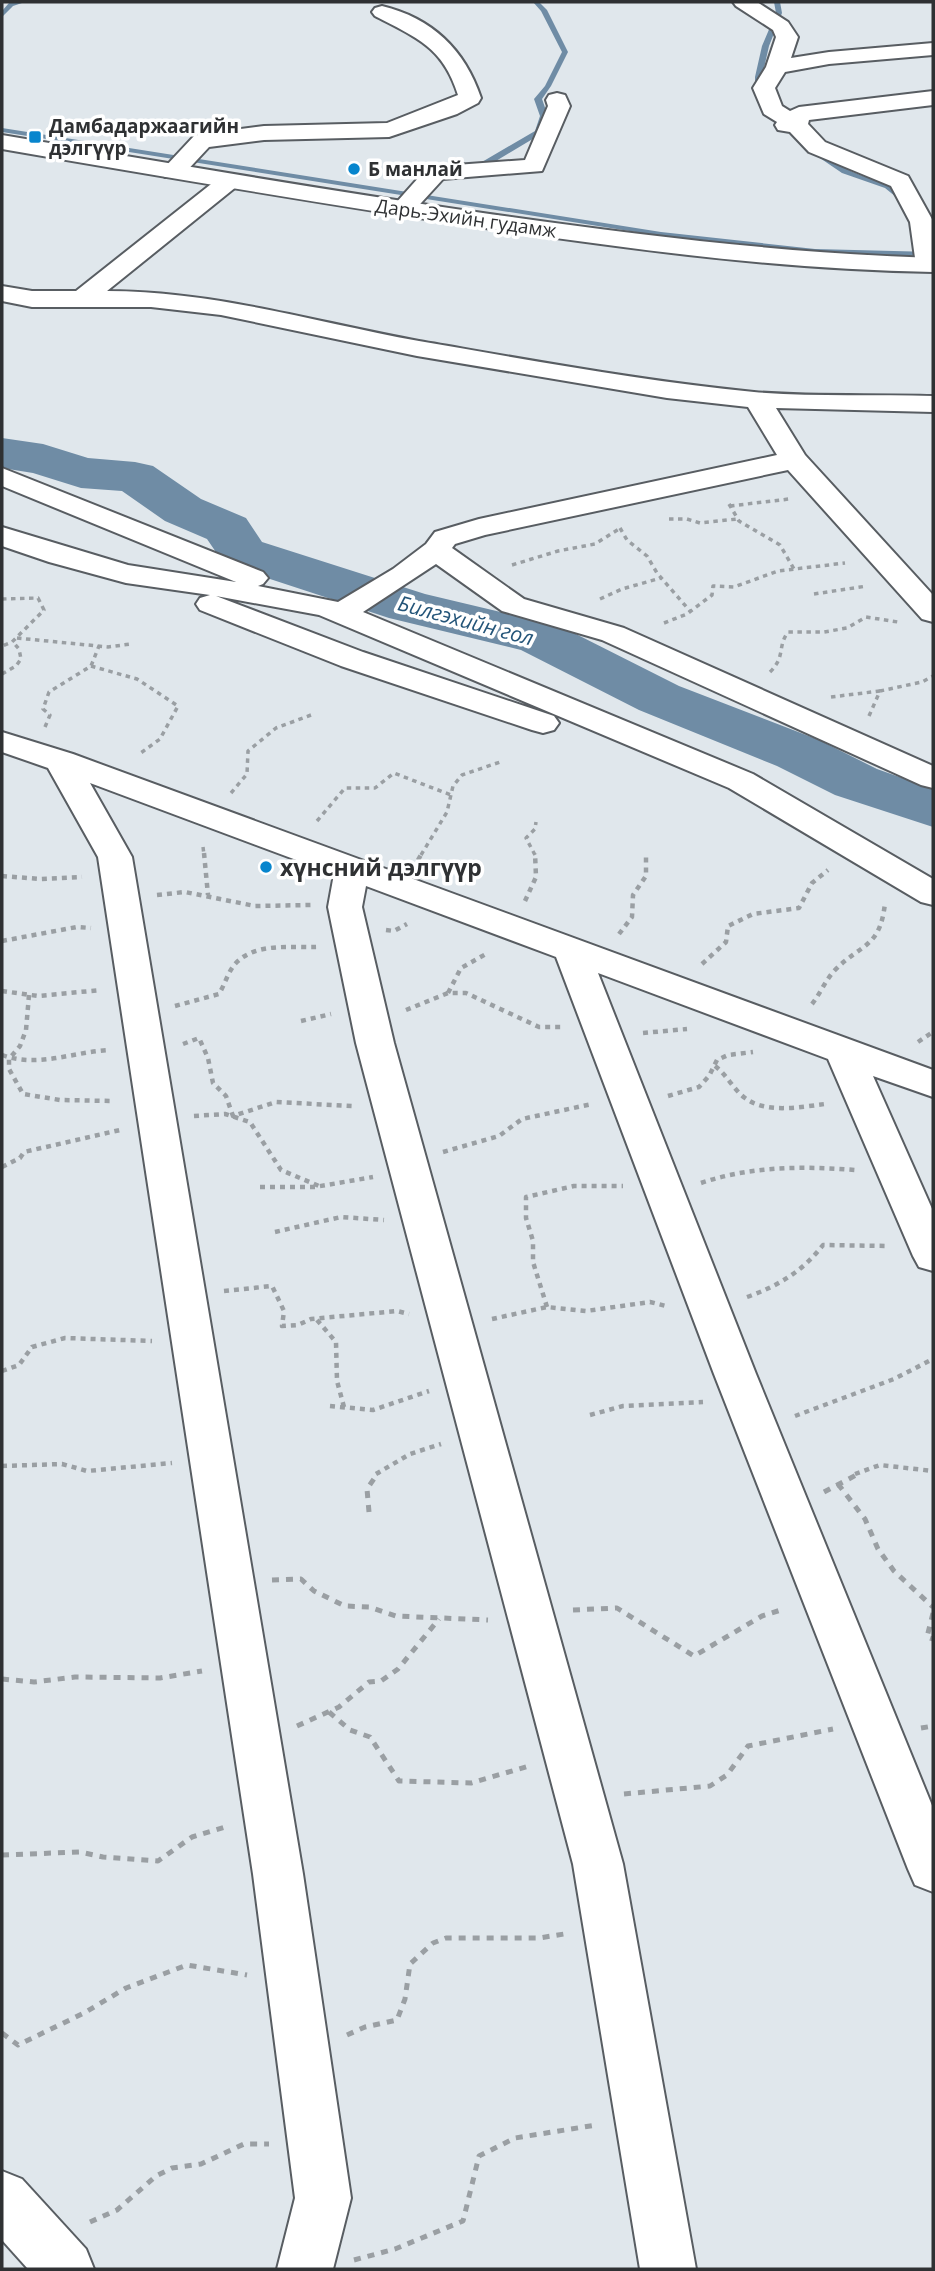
<svg xmlns="http://www.w3.org/2000/svg" width="935" height="2271" viewBox="0 0 935 2271" font-family="'Open Sans',sans-serif">
	<rect width="100%" height="100%" fill="#e0e7ec"/>
	<g fill="none" stroke-linecap="round" stroke-linejoin="round">
		<!-- stream -->
		<g fill="#6f8ca5" fill-rule="evenodd">
			<polygon points="25,2 13,6 2,17 2,11 9,3"/>
			<polygon points="533,2 539,2 547,10 568,52 551,86 542,99 548,116 541,134 476,173 470,173 470,169 535,131 540,116 534,99 545,86 562,52 541,11"/>
			<polygon points="774,2 780,2 782,13 769,46 762,77 762,84 766,93 763,95 761,94 755,85 755,77 762,46 776,13"/>
			<polygon points="2,128 661,232 815,249 933,252 933,256 815,253 661,236 2,132"/>
			<path d="M 814,150 L 820,150 C 830,158 841,167 853,172 C 872,181 893,181 908,199 L 901,201 L 885,188 L 842,173 L 814,154 Z"/>
		</g>
		<!-- river -->
		<polygon fill="#6f8ca5" fill-rule="evenodd" points="2,438 43,444 88,458 135,462 153,466 201,499 246,518 262,542 425,594 560,626 679,686 819,740 877,769 933,789 933,827 835,795 777,766 639,710 521,650 389,618 224,564 207,539 165,521 122,491 81,488 33,473 2,468"/>
		<defs>
			<g id="street">
				<polygon points="733,2 757,2 788,22 798,37 791,58 829,52 933,43 933,55 829,64 785,72 775,88 782,106 790,111 799,107 933,91 933,105 809,120 808,124 825,142 908,176 933,221 933,271 919,270 916,265 910,222 891,186 809,152 790,132 778,130 775,125 777,122 764,114 753,88 766,67 776,37 773,30 736,6"/>
				<path d="M 382,6 C 432,18 465,50 481,98 L 478,103 L 457,114 L 389,137 L 264,140 L 209,147 L 181,177 L 165,177 L 161,172 L 165,167 L 194,136 L 202,134 L 264,126 L 387,123 L 458,95 C 443,47 417,38 375,16 L 372,12 L 375,8 Z"/>
				<polygon points="557,93 565,95 570,106 542,171 443,179 411,214 395,214 391,209 395,204 428,167 525,160 548,106 546,100 549,95"/>
				<path d="M 228,175 L 236,177 L 240,182 L 236,187 L 107,291 C 214,291 315,322 419,341 C 530,360 642,381 754,392 C 813,397 874,394 933,396 L 933,412 L 776,408 L 805,455 L 933,595 L 933,622 L 922,619 L 788,470 L 485,535 L 455,544 L 452,548 L 524,599 L 624,628 L 933,766 L 933,788 L 921,785 L 602,640 L 502,611 L 436,564 L 363,612 L 753,774 L 933,879 L 933,905 L 921,902 L 729,788 L 319,615 L 216,596 L 363,652 L 554,716 L 559,723 L 554,730 L 543,733 L 532,730 L 341,666 L 200,610 L 196,604 L 200,598 L 210,595 L 126,583 L 49,562 L 2,546 L 2,527 L 128,565 L 236,582 L 2,486 L 2,468 L 263,572 L 268,578 L 263,584 L 258,586 L 338,602 L 393,569 L 426,544 L 435,532 L 479,519 L 777,455 L 748,407 L 667,398 L 417,356 L 221,315 L 151,307 L 32,307 L 2,301 L 2,286 L 32,291 L 76,291 L 220,177 Z"/>
				<polygon points="2,732 73,754 933,1070 933,1097 873,1076 933,1211 933,1271 919,1267 913,1256 828,1059 598,973 756,1374 933,1808 933,1892 915,1885 908,1869 714,1374 556,957 366,886 362,907 394,1043 623,1864 696,2269 640,2269 573,1864 356,1043 328,907 334,874 90,783 132,857 303,1874 351,2198 333,2269 277,2269 295,2198 253,1874 98,857 48,768 2,752"/>
				<polygon points="2,2171 22,2179 86,2249 94,2269 28,2269 2,2240"/>
			</g>
			<path id="secondary" d="M 2,135 C 160,162 318,189 476,212 C 628,234 779,253 933,258 L 933,272 C 785,270 638,250 492,229 C 328,205 165,177 2,149 Z"/>
		</defs>
		<!-- street casing -->
		<use href="#street" stroke="#585d62" stroke-width="4"/>
		<!-- secondary casing -->
		<use href="#secondary" stroke="#585d62" stroke-width="4"/>
		<!-- path-far2 -->
		<g stroke="#9a9fa3" stroke-width="3.5" stroke-dasharray="4.5 4.5" stroke-linecap="butt">
			<polyline points="729,504 739,521 780,545 794,569"/>
			<polyline points="730,506 789,499"/>
			<polyline points="669,519 687,519 700,523 737,519"/>
			<polyline points="620,528 627,540 647,556 657,573 690,611"/>
			<polyline points="512,565 558,551 595,544 619,529"/>
			<polyline points="814,594 867,586"/>
			<polyline points="2,599 38,598 44,610 12,642 2,646"/>
			<polyline points="600,599 622,589 661,578"/>
			<polyline points="664,623 687,614 712,595 713,586 734,587 778,571 845,563"/>
			<polyline points="17,638 108,647 131,644"/>
			<polyline points="91,666 137,679 178,706 160,739 138,755"/>
			<path d="M 770,672 C 786,656 777,647 788,632 L 824,632 L 847,628 L 866,617 L 898,622"/>
			<polyline points="2,674 16,666 21,659 19,649 13,642"/>
			<polyline points="831,697 880,691"/>
			<polyline points="869,716 880,691 922,682 933,676"/>
			<polyline points="45,727 50,715 43,709 49,692 91,666 99,646"/>
			<polyline points="231,793 247,774 248,751 276,728 311,715"/>
			<polyline points="317,821 345,788 375,788 394,773 451,795"/>
			<polyline points="203,847 204,855"/>
			<polyline points="421,855 447,812 453,786 462,775 503,761"/>
			<polyline points="535,855 526,838 535,829 536,822"/>
		</g>
		<!-- path-far1 -->
		<g stroke="#9a9fa3" stroke-width="4.5" stroke-dasharray="5 5" stroke-linecap="butt">
			<polyline points="204,853 208,895"/>
			<polyline points="418,860 422,853"/>
			<polyline points="2,876 40,879 82,877"/>
			<polyline points="157,895 185,892 255,906 311,905"/>
			<polyline points="525,901 536,877 535,853"/>
			<polyline points="386,930 394,931 407,924"/>
			<polyline points="619,934 632,917 633,895 646,876 646,855"/>
			<polyline points="2,941 77,927 91,928"/>
			<polyline points="702,964 726,942 728,926 753,914 799,908 812,883 828,870"/>
			<polyline points="2,991 38,996 101,990"/>
			<polyline points="448,993 461,968 486,954"/>
			<polyline points="29,995 26,1030 20,1046 9,1059 9,1069 23,1094 60,1100 114,1101"/>
			<path d="M 812,1004 C 820,994 825,981 834,971 C 861,943 880,949 885,903"/>
			<path d="M 175,1006 L 219,994 C 225,984 228,972 235,964 C 255,942 290,948 317,947"/>
			<polyline points="406,1010 448,993 466,993 539,1027 561,1027"/>
			<polyline points="301,1021 331,1014"/>
			<polyline points="643,1033 687,1029"/>
			<polyline points="918,1042 933,1032"/>
			<polyline points="183,1044 199,1038 208,1058 213,1083 226,1096 233,1116 276,1102 352,1106"/>
			<path d="M 2,1055 C 37,1068 73,1052 109,1050"/>
			<path d="M 715,1066 C 727,1075 733,1089 745,1098 C 766,1114 800,1107 825,1104"/>
			<polyline points="668,1096 699,1087 709,1076 717,1060 728,1055 753,1052"/>
			<polyline points="194,1116 225,1114 250,1122 281,1170 319,1186"/>
			<polyline points="443,1152 499,1136 522,1119 592,1104"/>
			<polyline points="2,1167 20,1158 24,1152 120,1130"/>
			<path d="M 701,1183 C 751,1166 803,1166 855,1170"/>
			<polyline points="260,1187 315,1187 373,1177"/>
			<polyline points="275,1232 341,1217 384,1220"/>
			<polyline points="224,1291 272,1286 284,1311 282,1326 298,1325 311,1319 397,1311 409,1314"/>
			<path d="M 747,1297 C 778,1286 803,1271 823,1245 L 888,1246"/>
			<polyline points="547,1307 533,1262 533,1241 526,1218 526,1197 574,1186 623,1186"/>
			<polyline points="492,1319 547,1307 586,1311 650,1302 666,1306"/>
			<polyline points="317,1320 336,1342 337,1381 344,1407"/>
			<polyline points="2,1371 19,1365 32,1347 65,1338 152,1341"/>
			<polyline points="330,1406 373,1410 429,1391"/>
			<polyline points="590,1415 623,1406 703,1402"/>
			<polyline points="795,1416 894,1379 933,1359"/>
			<polyline points="2,1466 62,1464 87,1471 172,1463"/>
			<polyline points="376,1474 410,1454 441,1444"/>
			<polyline points="855,1474 880,1465 933,1471"/>
		</g>
		<!-- path -->
		<g stroke="#9a9fa3" stroke-width="5" stroke-dasharray="7 7" stroke-linecap="butt">
			<polyline points="838,1484 865,1519 878,1549 894,1571 933,1607"/>
			<polyline points="824,1492 860,1473"/>
			<polyline points="369,1512 367,1489 378,1473"/>
			<polyline points="272,1580 301,1579 314,1591 345,1606 369,1607 396,1616 488,1620"/>
			<polyline points="573,1610 617,1608 694,1656 762,1616 784,1609"/>
			<polyline points="933,1613 927,1637 933,1639"/>
			<polyline points="2,1679 34,1682 75,1677 160,1678 202,1671"/>
			<polyline points="329,1712 350,1730 370,1737 399,1781 471,1783 529,1766"/>
			<polyline points="297,1726 339,1707 369,1682 381,1681 398,1669 439,1619"/>
			<polyline points="921,1728 933,1726"/>
			<polyline points="624,1794 710,1786 727,1775 748,1746 833,1729"/>
			<polyline points="2,1855 80,1852 103,1857 158,1861 192,1837 225,1827"/>
			<polyline points="2,2033 18,2045 84,2013 126,1988 187,1965 247,1975"/>
			<polyline points="347,2035 365,2027 397,2020 405,1999 410,1964 433,1943 446,1938 539,1938 564,1934"/>
			<polyline points="90,2222 117,2210 156,2176 172,2168 201,2164 244,2144 269,2144"/>
			<polyline points="354,2260 395,2249 463,2221 479,2156 515,2138 596,2125"/>
		</g>
		<!-- street -->
		<use href="#street" fill="#fff" fill-rule="evenodd"/>
		<!-- secondary -->
		<use href="#secondary" fill="#fff" fill-rule="evenodd"/>
	</g>
	<!-- markers -->
	<g fill="#0785cd" stroke="#fff" stroke-width="2.5">
		<rect x="28" y="130" width="14" height="14" rx="3.5"/>
		<circle cx="354" cy="169" r="7"/>
		<circle cx="266" cy="867" r="7"/>
	</g>
	<g text-anchor="middle" dominant-baseline="central" stroke-width="7" stroke-linejoin="round" paint-order="stroke">
		<!-- far-poi labels -->
		<g font-size="19" font-weight="bold" fill="#2f3133" stroke="#fff" text-anchor="start">
			<text x="49" y="126">Дамбадаржаагийн<tspan x="49" dy="22">дэлгүүр</tspan></text>
			<text x="368" y="169">Б манлай</text>
		</g>
		<!-- far-street labels -->
		<g font-size="19" fill="#2f3133" stroke="#fff">
			<text transform="translate(466 218) rotate(8)">Дарь-Эхийн гудамж</text>
		</g>
		<!-- far-water labels -->
		<g font-size="21" font-style="italic" fill="#245579" stroke="#fff">
			<text transform="translate(466 620) rotate(15)">Билгэхийн гол</text>
		</g>
		<!-- poi labels -->
		<g font-size="23" font-weight="bold" fill="#2f3133" stroke="#fff" text-anchor="start">
			<text x="280" y="867">хүнсний дэлгүүр</text>
		</g>
	</g>
	<!-- border -->
	<rect width="935" height="2271" fill="none" stroke="#2f3133" stroke-width="7"/>
</svg>
